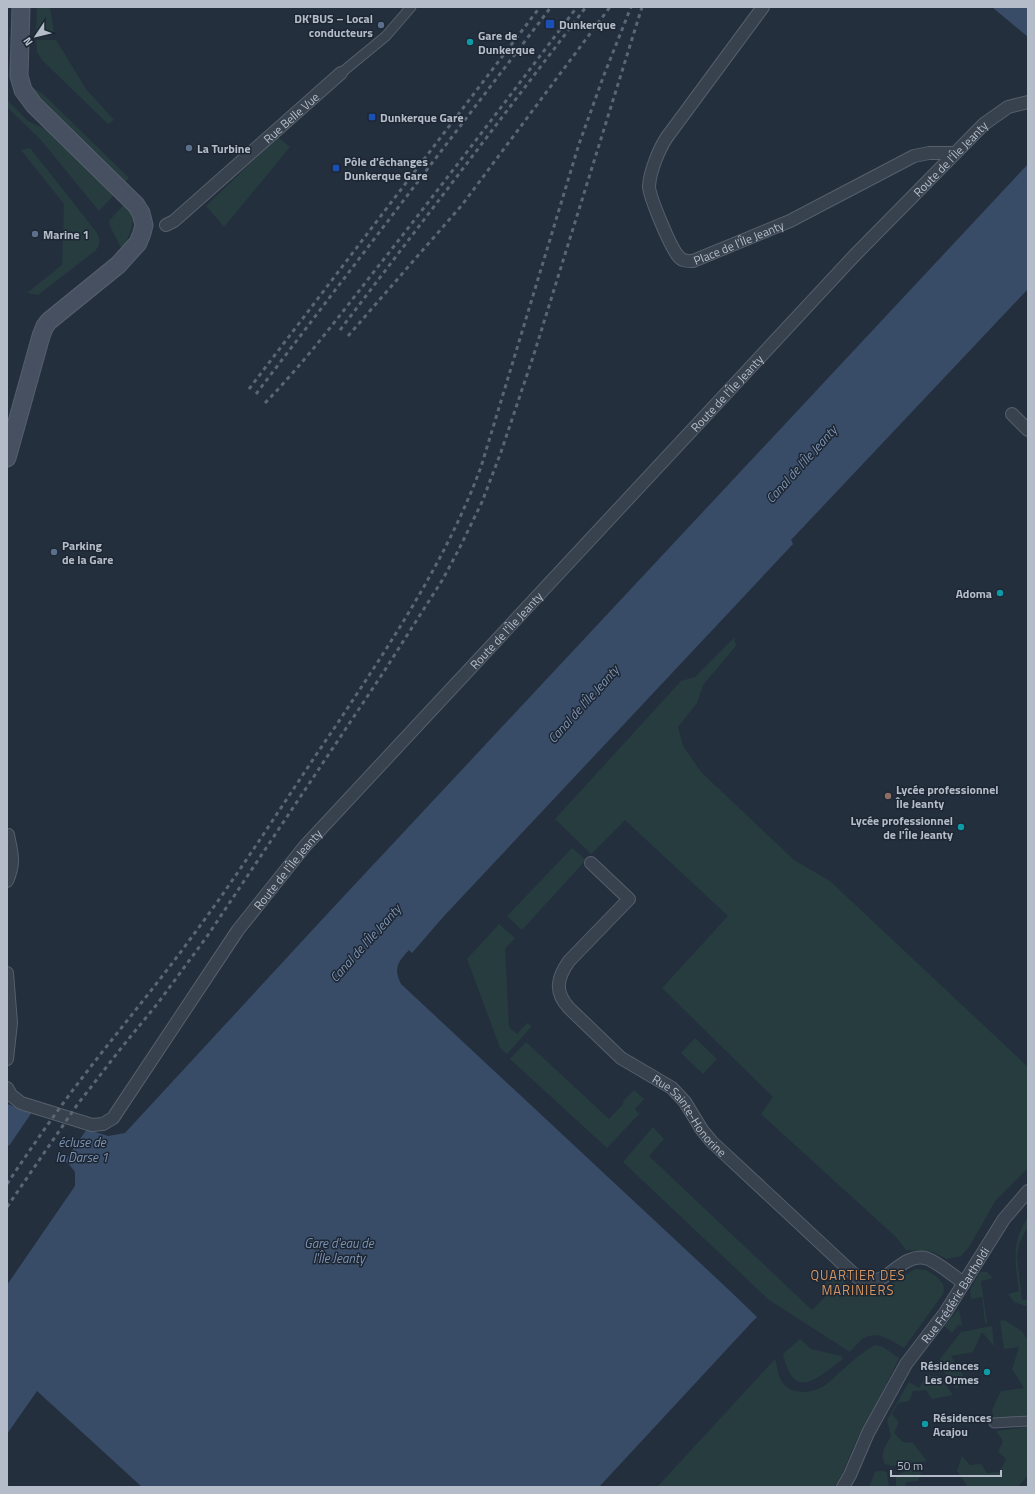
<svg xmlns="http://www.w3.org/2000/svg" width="1035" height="1494" viewBox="0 0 1035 1494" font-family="'Titillium Web',sans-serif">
	<rect width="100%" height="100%" fill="#242f3e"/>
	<!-- green -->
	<g fill="#263c3f">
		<polygon points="37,7 50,7 54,32 47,33 36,33"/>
		<polygon points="36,40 56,40 86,89 114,120 108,124 42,60 37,52"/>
		<polygon points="30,86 43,94 129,178 124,183 27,87"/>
		<polygon points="7,100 28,121 52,132 115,194 99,211 41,140 7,107"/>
		<polygon points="278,137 290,147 224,227 206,206"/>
		<path d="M 30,148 L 94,229 C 100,237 102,243 95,251 L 38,295 L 27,293 L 62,265 L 64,204 L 21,150 Z"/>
		<path d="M 125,203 C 127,206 131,210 132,214 C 135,225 127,241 122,250 L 110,226 L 109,221 Z"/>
		<polygon points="734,638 736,646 703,685 697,703 678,727 683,746 701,772 794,860 830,881 1028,1067 1028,1168 996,1200 969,1247 961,1256 947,1259 933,1252 906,1250 896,1237 761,1114 773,1097 662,988 728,916 625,820 591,854 555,819 681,681 695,677"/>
		<polygon points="572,848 586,860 522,930 507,916"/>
		<polygon points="499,924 515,938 505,949 509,1027 517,1034 527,1023 532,1026 507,1054 500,1048 467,959"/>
		<polygon points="695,1038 717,1059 703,1074 681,1053"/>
		<polygon points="526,1042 609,1119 624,1103 622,1102 634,1090 644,1099 635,1109 639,1114 607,1148 510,1059"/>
		<path d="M 653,1127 L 664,1139 L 649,1156 L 812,1310 L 828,1294 L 821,1287 L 837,1273 L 844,1282 L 863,1291 L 876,1293 L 915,1269 L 926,1270 L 937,1277 L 943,1284 L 944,1289 L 943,1294 L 904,1348 C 892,1341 878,1330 864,1338 C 859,1341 854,1348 850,1352 L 769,1300 L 623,1162 Z"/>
		<path d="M 1028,1217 L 1028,1226 L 1019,1244 L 1017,1257 L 1022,1300 L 1028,1299 L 1028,1307 L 1014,1302 L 1008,1294 L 1019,1291 C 1015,1262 1011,1242 1028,1217 Z"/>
		<polygon points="980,1272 987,1272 993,1278 981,1281 987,1323 985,1323 982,1297 971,1299 970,1290"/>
		<polygon points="959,1309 962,1326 958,1325 952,1333 944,1326"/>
		<polygon points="1004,1320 1022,1331 1028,1340 1028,1415 994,1420 992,1410 1001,1391 1024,1388 1012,1369 1019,1347 1004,1349 1000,1321"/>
		<polygon points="992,1326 994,1346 982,1332 973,1352 951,1356 963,1375 957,1389 937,1363 961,1332"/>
		<path d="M 800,1339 L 811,1349 L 841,1356 L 843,1359 C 816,1379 794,1402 783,1354 Z"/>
		<path d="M 875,1345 L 883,1347 L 899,1358 L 879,1399 L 857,1439 L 842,1474 L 834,1487 L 657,1487 L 775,1359 C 777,1366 778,1376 782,1382 C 792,1396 812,1393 824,1386 C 829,1383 834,1377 838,1374 C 850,1363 861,1353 875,1345 Z"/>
		<path d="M 927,1374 L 931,1376 L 939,1376 L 953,1395 L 932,1399 L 926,1390 L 913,1391 L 909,1401 L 898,1403 L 892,1414 L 899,1422 L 894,1433 L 903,1442 L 913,1443 L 927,1461 L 892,1466 L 885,1464 C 879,1453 886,1446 891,1436 L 887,1420 L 909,1382 L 919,1388 Z"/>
		<polygon points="1028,1427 1028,1475 1018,1487 968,1487 957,1471 962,1456 970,1465 981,1464 987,1473 1000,1472 1006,1459 998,1452 1003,1441 996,1431"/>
		<polygon points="909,1470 922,1470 918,1481 907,1482 905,1487 896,1487 896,1477 901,1473"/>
		<polygon points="879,1471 884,1471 887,1473 889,1487 869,1487 875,1472"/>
	</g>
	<!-- water -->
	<g fill="#394c67">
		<polygon points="992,7 1028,7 1028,37"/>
		<path d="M 1028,164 L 1028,289 L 791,540 L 793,544 L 444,916 L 412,953 L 409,950 C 398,962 393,968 401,984 L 729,1290 L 757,1317 L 752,1322 L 599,1487 L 142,1487 L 37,1391 L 7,1434 L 7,1285 L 75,1186 L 75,1172 L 68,1163 L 7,1145 L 7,1104 L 108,1136 L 125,1133 L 330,911 Z"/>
	</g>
	<!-- pier -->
	<polygon fill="#242f3e" points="32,1112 87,1129 64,1162 9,1146"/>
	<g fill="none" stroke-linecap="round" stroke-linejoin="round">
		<defs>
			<g id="pedestrian">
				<polyline points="341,73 386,36 411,7"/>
				<polyline points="994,1423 1028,1421"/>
			</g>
			<g id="minor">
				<path id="s1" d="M 763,7 L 667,137 C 659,149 650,171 649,186 C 649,196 671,249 679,257 C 682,261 688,261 693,261 L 790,221 L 914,156 L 929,153 L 954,153"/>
				<path id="s2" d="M 166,225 L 174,221 L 341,73"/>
				<polyline points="1012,414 1028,430"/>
				<path d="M 7,835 L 8,835 C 12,854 15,863 7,881"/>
				<path id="s3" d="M 591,863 L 629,899 L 569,961 C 557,978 554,992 569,1008 L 621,1058 L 672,1088 L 685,1102 L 702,1130 L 712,1142 L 857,1277 C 885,1294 898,1253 925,1258 C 937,1261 953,1276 964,1283"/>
				<polyline points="7,973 11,1023 7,1059"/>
				<path id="s4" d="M 7,1088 L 11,1095 L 21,1103 L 92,1125 L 103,1124 L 113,1118 L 238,930 L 305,846 L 854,256 L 984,124 L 1008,107 L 1028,102"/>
				<path id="s5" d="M 843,1487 L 850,1475 L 868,1433 L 906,1364 L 945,1313 L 1004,1219 L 1028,1191"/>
			</g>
			<polyline id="secondary" points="7,458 41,336 45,326 49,321 118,265 138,243 142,233 144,225 141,213 136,205 34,105 23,90 19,76 21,7"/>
		</defs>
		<!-- pedestrian casing -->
		<use href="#pedestrian" stroke="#565f6c" stroke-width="11"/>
		<!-- minor casing -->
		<use href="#minor" stroke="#565f6c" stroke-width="14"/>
		<!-- secondary casing -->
		<use href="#secondary" stroke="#565f6c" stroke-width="19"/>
		<!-- pedestrian -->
		<use href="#pedestrian" stroke="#38414e" stroke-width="9"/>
		<!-- minor -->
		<use href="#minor" stroke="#38414e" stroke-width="12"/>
		<!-- secondary -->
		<use href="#secondary" stroke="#465061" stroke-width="17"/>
		<!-- rail -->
		<g stroke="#5a6575" stroke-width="3" stroke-dasharray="4 4" stroke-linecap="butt">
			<polyline points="340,330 586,7"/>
			<polyline points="348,336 462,205 610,7"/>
			<polyline points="249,389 540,7"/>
			<polyline points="256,394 551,7"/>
			<path d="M 265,403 C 308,359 345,308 384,259 C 449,176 513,92 577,7"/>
			<path d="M 7,1184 C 31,1148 56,1112 82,1078 C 118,1031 156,986 191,938 C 242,870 287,797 335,727 C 390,644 446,561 481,467 L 579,144 L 604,75 L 631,7"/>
			<polyline points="7,1207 77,1105 122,1047 158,1003 208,935 383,673 443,579 459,549 482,502 501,452 534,354 642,7"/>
		</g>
	</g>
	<!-- markers -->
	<g fill="#1a4fb4" stroke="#1d2633" stroke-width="1.5">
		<rect x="545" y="19" width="10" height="10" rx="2"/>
		<rect x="368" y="113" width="8" height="8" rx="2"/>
		<rect x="332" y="164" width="8" height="8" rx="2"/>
	</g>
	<g fill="#5c6f8a" stroke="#1d2633" stroke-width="1.5">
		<circle cx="381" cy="25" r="4"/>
		<circle cx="189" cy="148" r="4"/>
		<circle cx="35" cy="234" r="4"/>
		<circle cx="54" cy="552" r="4"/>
	</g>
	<g fill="#0f9aa8" stroke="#1d2633" stroke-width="1.5">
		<circle cx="470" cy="42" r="4"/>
		<circle cx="1000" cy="593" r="4"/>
		<circle cx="961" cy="827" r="4"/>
		<circle cx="987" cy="1372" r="4"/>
		<circle cx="925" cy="1424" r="4"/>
	</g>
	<circle fill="#8d6e63" stroke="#1d2633" stroke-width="1.5" cx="888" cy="796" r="4"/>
	<g text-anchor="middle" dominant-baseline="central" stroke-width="3" stroke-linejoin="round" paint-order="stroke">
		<!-- poi labels -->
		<g font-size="12" font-weight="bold" fill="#b4bcc9" stroke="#1d2633" text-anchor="start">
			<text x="373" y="18" text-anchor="end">DK'BUS – Local<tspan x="373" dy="14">conducteurs</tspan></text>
			<text x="559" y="24">Dunkerque</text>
			<text x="478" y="35">Gare de<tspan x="478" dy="14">Dunkerque</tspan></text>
			<text x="380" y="117">Dunkerque Gare</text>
			<text x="197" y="148">La Turbine</text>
			<text x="344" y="161">Pôle d'échanges<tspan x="344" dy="14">Dunkerque Gare</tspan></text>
			<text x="43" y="234">Marine 1</text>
			<text x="62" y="545">Parking<tspan x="62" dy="14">de la Gare</tspan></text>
			<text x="992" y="593" text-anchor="end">Adoma</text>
			<text x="896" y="789">Lycée professionnel<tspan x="896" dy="14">Île Jeanty</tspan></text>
			<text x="953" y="820" text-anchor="end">Lycée professionnel<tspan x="953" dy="14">de l'Île Jeanty</tspan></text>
			<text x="979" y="1365" text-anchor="end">Résidences<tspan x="979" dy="14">Les Ormes</tspan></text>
			<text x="933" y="1417">Résidences<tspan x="933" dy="14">Acajou</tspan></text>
		</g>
		<!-- street labels -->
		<g font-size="12" fill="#b4bcc9" stroke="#1d2633">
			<text stroke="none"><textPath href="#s2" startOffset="165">Rue Belle Vue</textPath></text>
			<text stroke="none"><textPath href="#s4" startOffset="1394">Route de l'Île Jeanty</textPath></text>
			<text stroke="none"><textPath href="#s1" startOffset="356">Place de l'Île Jeanty</textPath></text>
			<text stroke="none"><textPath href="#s4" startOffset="1070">Route de l'Île Jeanty</textPath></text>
			<text stroke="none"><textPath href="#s4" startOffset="746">Route de l'Île Jeanty</textPath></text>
			<text stroke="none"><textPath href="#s4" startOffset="422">Route de l'Île Jeanty</textPath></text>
			<text stroke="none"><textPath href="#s3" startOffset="354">Rue Sainte-Honorine</textPath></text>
			<text stroke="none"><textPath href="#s5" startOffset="223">Rue Frédéric Bartholdi</textPath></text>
		</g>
		<!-- water labels -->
		<g font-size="13" font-style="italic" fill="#7c92b1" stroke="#1d2633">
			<text transform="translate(801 464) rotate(-48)">Canal de l'Île Jeanty</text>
			<text transform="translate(583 704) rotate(-48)">Canal de l'Île Jeanty</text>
			<text transform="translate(365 943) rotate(-48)">Canal de l'Île Jeanty</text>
			<text x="82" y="1142">écluse de<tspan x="82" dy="15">la Darse 1</tspan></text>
			<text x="339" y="1243">Gare d'eau de<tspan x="339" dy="15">l'Île Jeanty</tspan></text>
		</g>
		<!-- neighbourhood labels -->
		<g font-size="13" letter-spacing="1" fill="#d59563" stroke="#1d2633">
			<text x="858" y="1275">QUARTIER DES<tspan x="858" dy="15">MARINIERS</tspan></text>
		</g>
	</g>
	<!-- border -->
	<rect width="1035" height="1494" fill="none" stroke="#b4bcc9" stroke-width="16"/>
	<!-- north arrow -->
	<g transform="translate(36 36) rotate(235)" stroke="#1d2633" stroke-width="3" paint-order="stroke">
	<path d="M0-3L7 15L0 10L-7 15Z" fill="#b4bcc9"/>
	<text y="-6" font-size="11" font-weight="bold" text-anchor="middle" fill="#b4bcc9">N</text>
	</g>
	<!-- scale -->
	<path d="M891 1470v6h110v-6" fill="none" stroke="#b4bcc9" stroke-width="2"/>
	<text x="897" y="1470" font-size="12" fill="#b4bcc9" stroke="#1d2633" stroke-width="3" paint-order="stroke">50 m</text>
</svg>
